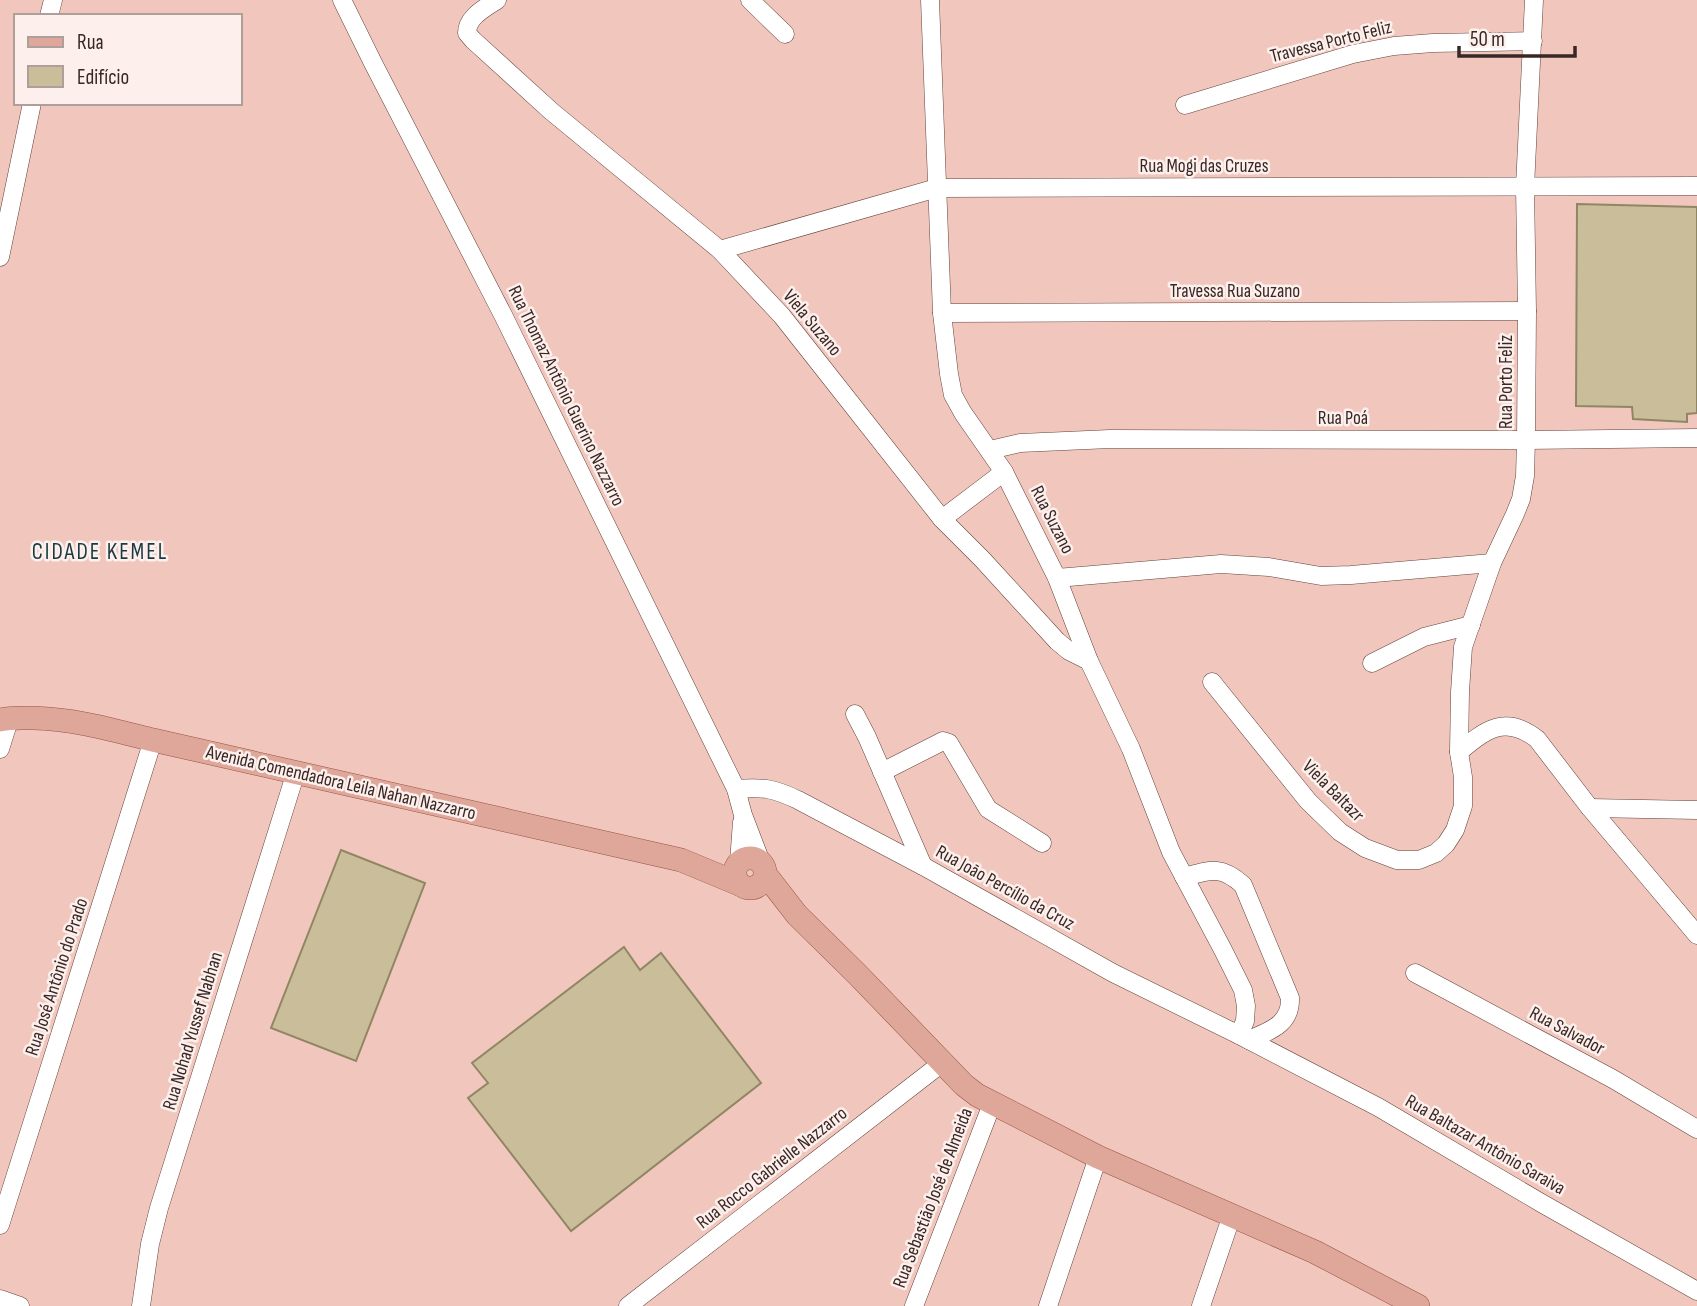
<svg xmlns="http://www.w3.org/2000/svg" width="1697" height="1306" viewBox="0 0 1697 1306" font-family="'Sofia Sans Condensed',sans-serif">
	<rect width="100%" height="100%" fill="#f1c7bd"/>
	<!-- building -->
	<g fill="#c9bd9a" stroke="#918664" stroke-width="2">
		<polygon points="1577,204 1697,207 1697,413 1687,414 1687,422 1633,419 1632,407 1576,406"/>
		<polygon points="341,850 425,883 356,1061 271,1028"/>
		<polygon points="624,947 640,970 661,953 761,1083 571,1231 468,1098 488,1083 472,1063"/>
	</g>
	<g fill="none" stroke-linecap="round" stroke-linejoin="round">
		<defs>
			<g id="minor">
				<polyline points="342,0 372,61 503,315 736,789 743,815 761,862"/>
				<path d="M 497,0 C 485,8 467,17 467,33 L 473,40 L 551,111 L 720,250 L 782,316 L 942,519 L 982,559 L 1057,641 L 1069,651 L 1089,661"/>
				<polyline points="750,0 785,34"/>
				<polyline points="930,0 942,313 949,374 953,395 963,413 1004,472 1057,578 1089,661 1131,749 1171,852 1223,950 1243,990 1246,1006 1245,1021 1239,1035"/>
				<polyline points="49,16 53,0"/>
				<polyline points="1185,105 1353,54 1394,46 1433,43 1533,41"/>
				<polyline points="720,250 937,188 1697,186"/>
				<polyline points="0,257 32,103"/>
				<polyline points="942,313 1527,311"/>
				<polyline points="990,450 1020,443 1110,439 1526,440 1697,438"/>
				<polyline points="942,519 1004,472"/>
				<polyline points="1057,578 1221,564 1269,567 1321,576 1351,575 1492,563"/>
				<polyline points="1372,663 1424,637 1471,625"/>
				<polyline points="1212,682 1308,801 1340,832 1365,848 1397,860 1419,860 1436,853 1446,844 1455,830 1463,806 1463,777 1459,752 1460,692 1463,647 1492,563 1515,514 1521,499 1525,476 1526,440 1527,311 1525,187 1534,0"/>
				<polyline points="855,714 867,737 923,866"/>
				<polyline points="0,749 10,717"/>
				<path d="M 1459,752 C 1485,730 1505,714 1537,739 L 1590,808 L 1697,935"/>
				<polyline points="882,772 943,741 949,743 988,809 1042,843"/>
				<path d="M 736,789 C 763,787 773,788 798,800 L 923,866 L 1113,973 L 1239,1035 L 1378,1107 L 1543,1204 L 1697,1291"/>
				<polyline points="1590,808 1697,810"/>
				<polyline points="739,862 742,822"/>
				<path d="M 1184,877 C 1210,870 1221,865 1243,885 L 1290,998 C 1291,1025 1269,1031 1249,1040"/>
				<polyline points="1415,973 1613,1079 1697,1129"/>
				<polyline points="0,1225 153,740"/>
				<polyline points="0,1299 20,1306"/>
				<polyline points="141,1306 150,1244 159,1208 296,772"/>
				<polyline points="628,1306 942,1063"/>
				<polyline points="914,1306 992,1104"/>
				<polyline points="1048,1306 1098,1157"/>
				<polyline points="1201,1306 1232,1215"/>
			</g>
			<g id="major">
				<path d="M 0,720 C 11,717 21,718 33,718 C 75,719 113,730 153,740 L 681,860 L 739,884"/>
				<circle cx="750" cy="873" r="15"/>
				<polyline points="766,875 797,915 857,974 964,1085 977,1095 1098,1157 1315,1252 1418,1306"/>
			</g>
		</defs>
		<!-- minor casing -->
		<use href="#minor" stroke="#64423a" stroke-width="19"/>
		<!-- major casing -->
		<use href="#major" stroke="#965345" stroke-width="24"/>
		<!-- minor -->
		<use href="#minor" stroke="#fff" stroke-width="18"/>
		<!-- major -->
		<use href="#major" stroke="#dfa69a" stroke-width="23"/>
	</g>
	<g text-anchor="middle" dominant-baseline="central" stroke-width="5" stroke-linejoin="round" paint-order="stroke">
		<!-- street labels -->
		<g font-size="19" fill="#382825" stroke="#fcefec">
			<text transform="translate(1331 42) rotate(-14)">Travessa Porto Feliz</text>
			<text x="1204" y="166">Rua Mogi das Cruzes</text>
			<text x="1235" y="291">Travessa Rua Suzano</text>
			<text transform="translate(812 323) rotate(50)">Viela Suzano</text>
			<text transform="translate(1506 382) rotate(-90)">Rua Porto Feliz</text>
			<text transform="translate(566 396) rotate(64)">Rua Thomaz Antônio Guerino Nazzarro</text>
			<text x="1343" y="418">Rua Poá</text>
			<text transform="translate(1052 520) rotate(63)">Rua Suzano</text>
			<text transform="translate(341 783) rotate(13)">Avenida Comendadora Leila Nahan Nazzarro</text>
			<text transform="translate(1333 791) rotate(45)">Viela Baltazr</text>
			<text transform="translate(1005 888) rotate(29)">Rua João Percílio da Cruz</text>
			<text transform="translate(57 977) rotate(-72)">Rua José Antônio do Prado</text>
			<text transform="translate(193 1031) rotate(-73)">Rua Nohad Yussef Nabhan</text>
			<text transform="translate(1567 1031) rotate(28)">Rua Salvador</text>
			<text transform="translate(1485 1145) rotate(30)">Rua Baltazar Antônio Saraiva</text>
			<text transform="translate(772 1168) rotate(-38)">Rua Rocco Gabrielle Nazzarro</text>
			<text transform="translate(933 1198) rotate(-69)">Rua Sebastião José de Almeida</text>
		</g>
		<!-- quarter labels -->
		<g font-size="23" letter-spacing="2" fill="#193a41" stroke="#fcefec">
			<text x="100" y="552">CIDADE KEMEL</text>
		</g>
	</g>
	<!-- legend -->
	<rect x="14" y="14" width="228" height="91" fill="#fcefec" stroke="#ae9f9c" stroke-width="2"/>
	<rect x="28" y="37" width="35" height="10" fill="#dfa69a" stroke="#ae9f9c" stroke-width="2"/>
	<text x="77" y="49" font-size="21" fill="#382825">Rua</text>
	<rect x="28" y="66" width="35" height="21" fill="#c9bd9a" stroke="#ae9f9c" stroke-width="2"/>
	<text x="77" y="84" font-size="21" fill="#382825">Edifício</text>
	<!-- scale -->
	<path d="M1459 46v10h116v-10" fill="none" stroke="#382825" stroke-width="3.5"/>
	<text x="1470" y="46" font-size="21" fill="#382825" stroke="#fcefec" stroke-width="5" paint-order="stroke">50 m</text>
</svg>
